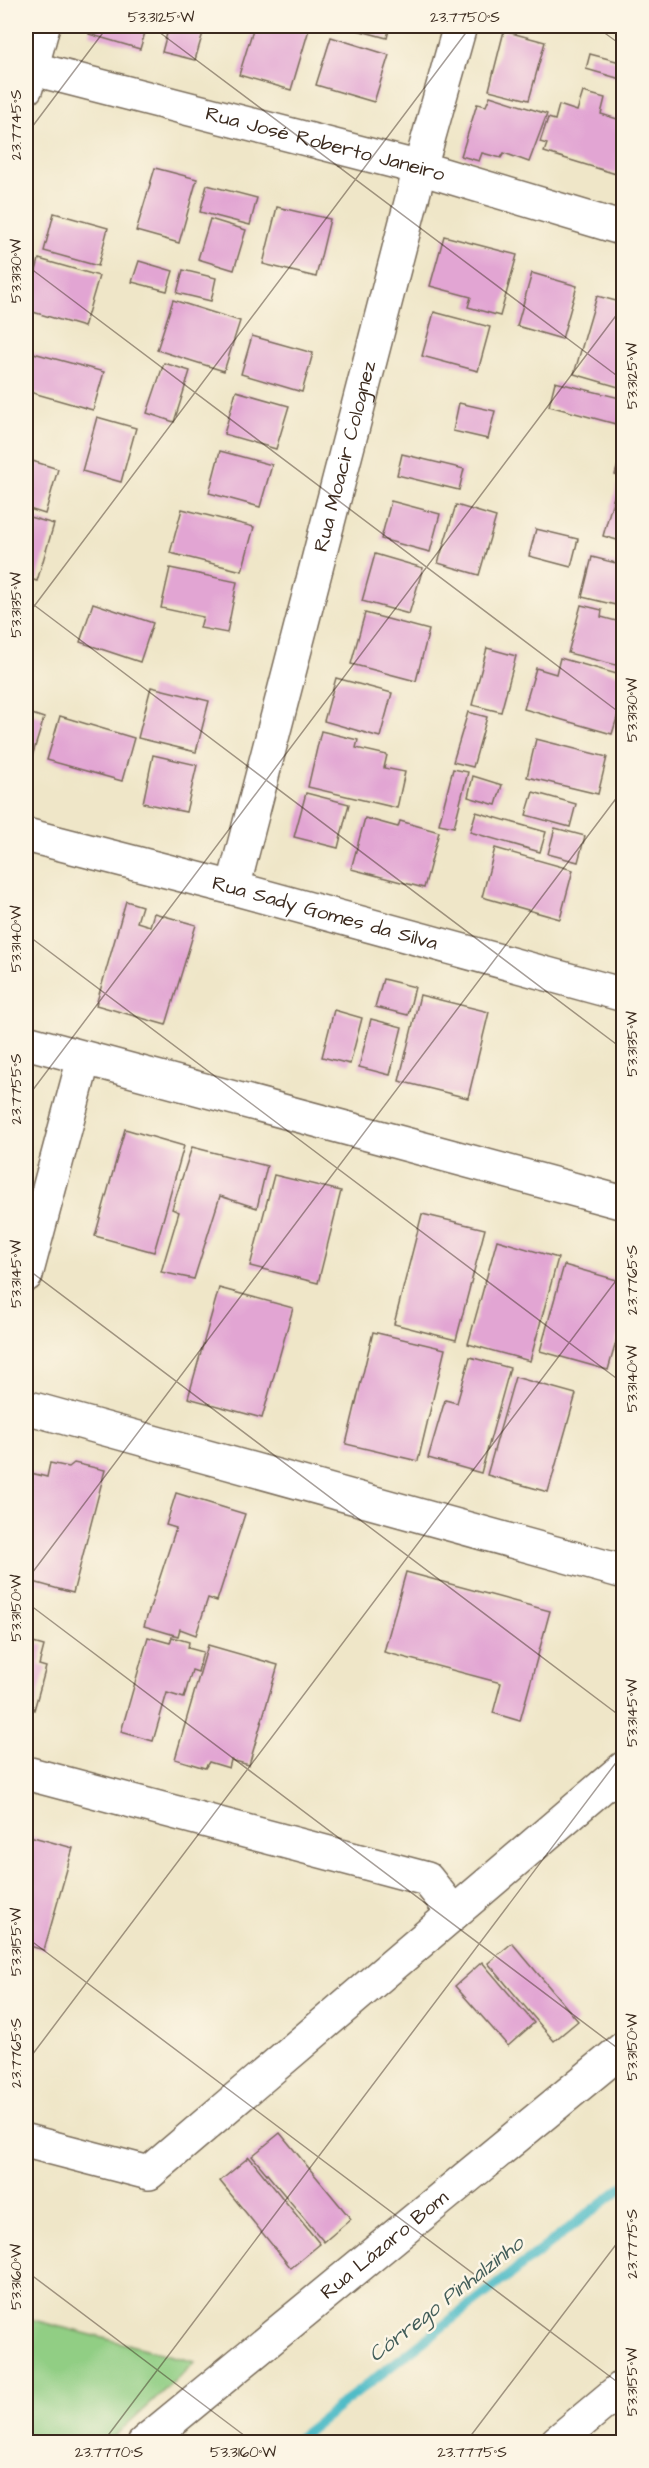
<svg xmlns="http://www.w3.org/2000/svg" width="649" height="2468" viewBox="0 0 649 2468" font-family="'Architects Daughter',sans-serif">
	<rect width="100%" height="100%" fill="#fcf5e5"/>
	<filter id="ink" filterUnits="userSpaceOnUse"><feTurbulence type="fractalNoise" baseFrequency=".0167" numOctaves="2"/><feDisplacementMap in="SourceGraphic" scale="12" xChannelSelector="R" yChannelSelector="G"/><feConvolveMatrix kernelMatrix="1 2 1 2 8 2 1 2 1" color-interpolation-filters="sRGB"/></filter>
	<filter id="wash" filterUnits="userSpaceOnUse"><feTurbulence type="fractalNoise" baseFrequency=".008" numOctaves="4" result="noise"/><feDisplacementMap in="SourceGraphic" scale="24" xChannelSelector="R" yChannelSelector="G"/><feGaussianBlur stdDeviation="1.35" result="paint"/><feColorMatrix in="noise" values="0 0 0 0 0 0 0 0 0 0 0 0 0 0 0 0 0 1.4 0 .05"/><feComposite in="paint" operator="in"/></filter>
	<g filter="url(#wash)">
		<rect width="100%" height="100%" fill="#efe6c8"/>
		<!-- green -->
		<polygon fill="#91ce84" stroke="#667c51" stroke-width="1.5" points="26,2318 195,2362 108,2442 26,2442"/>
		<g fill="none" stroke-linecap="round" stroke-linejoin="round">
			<!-- stream -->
			<polyline stroke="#4fbcc7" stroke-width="10" points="293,2442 624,2186"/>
		</g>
		<g id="blocks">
			<!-- building -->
			<g fill="#e2a5d3">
				<polygon points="91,26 147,26 140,49 89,34"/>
				<polygon points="169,26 205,26 195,60 162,52"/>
				<polygon points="254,26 310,26 291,90 239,75"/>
				<polygon points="342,26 390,26 387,38"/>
				<polygon points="504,31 545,42 529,100 489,90"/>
				<polygon points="331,37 389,55 374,102 316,85"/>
				<polygon points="590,54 624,63 624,80 586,69"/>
				<polygon points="583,92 605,98 601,114 624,121 624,148 616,174 544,152 547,144 540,142 548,118 555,120 559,105 577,111"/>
				<polygon points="490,96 547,114 529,162 504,153 501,158 482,153 479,161 461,156 477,104 486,106"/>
				<polygon points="155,168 197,179 179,243 136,231"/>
				<polygon points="207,185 257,198 250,225 200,212"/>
				<polygon points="277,207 330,219 316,277 263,264"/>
				<polygon points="54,213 108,228 98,266 44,251"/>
				<polygon points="210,219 246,230 234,270 198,259"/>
				<polygon points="444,236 517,255 500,316 468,307 471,297 430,286"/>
				<polygon points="39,259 99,276 84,327 26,310"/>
				<polygon points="139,261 173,271 167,291 132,282"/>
				<polygon points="183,270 216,278 211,301 177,293"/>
				<polygon points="532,273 577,286 562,339 517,326"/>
				<polygon points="597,296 624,303 622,388 574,374"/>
				<polygon points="173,300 240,321 224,371 157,350"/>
				<polygon points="434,312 490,327 478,371 422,356"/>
				<polygon points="252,336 313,353 302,392 241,374"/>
				<polygon points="26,351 104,372 93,410 26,391"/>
				<polygon points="164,363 190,371 174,422 147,413"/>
				<polygon points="555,382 624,399 623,426 549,406"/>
				<polygon points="236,391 289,406 276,449 224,434"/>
				<polygon points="459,403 495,411 488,439 453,431"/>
				<polygon points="97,417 136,428 121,482 82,471"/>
				<polygon points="623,446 624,446 624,478 615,475"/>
				<polygon points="220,451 272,465 260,507 209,493"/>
				<polygon points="402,454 464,469 459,490 397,475"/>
				<polygon points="26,459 58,469 45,514 26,508"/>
				<polygon points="617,486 624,488 624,542 603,536"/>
				<polygon points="391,501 440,514 430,552 381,539"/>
				<polygon points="456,505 496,517 479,575 438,563"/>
				<polygon points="182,509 254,527 242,571 170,553"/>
				<polygon points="26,516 54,524 37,581 26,578"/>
				<polygon points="536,529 578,539 571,567 529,556"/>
				<polygon points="375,554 423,568 409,614 362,601"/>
				<polygon points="592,557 624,565 624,607 582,597"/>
				<polygon points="170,568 237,582 227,633 200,628 203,617 161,608"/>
				<polygon points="93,603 153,623 140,662 80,642"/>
				<polygon points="581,605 602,610 601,617 624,623 624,667 568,653"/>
				<polygon points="365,613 429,630 416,681 351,664"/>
				<polygon points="487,648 516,656 501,712 472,705"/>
				<polygon points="560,658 624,676 624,695 612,734 524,709 536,668 556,674"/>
				<polygon points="336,678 392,693 380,737 324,721"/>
				<polygon points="151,687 209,701 196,752 138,738"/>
				<polygon points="26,712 44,718 31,760 26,758"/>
				<polygon points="468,712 487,717 473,767 453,762"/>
				<polygon points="60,716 134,738 122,781 47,760"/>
				<polygon points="321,731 358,740 356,748 387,755 384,768 405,772 397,808 308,787"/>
				<polygon points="536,739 607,757 598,794 527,777"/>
				<polygon points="153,755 197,765 186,812 143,803"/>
				<polygon points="453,769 468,772 454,827 439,824"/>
				<polygon points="473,776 502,785 496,805 468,797"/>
				<polygon points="533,792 576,804 570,827 526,815"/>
				<polygon points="306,793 349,804 338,848 294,837"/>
				<polygon points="476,812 546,832 540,852 470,832"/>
				<polygon points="365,818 398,827 400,821 439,832 424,888 351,869"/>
				<polygon points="555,828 585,836 578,862 548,854"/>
				<polygon points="495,848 573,870 560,919 482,897"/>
				<polygon points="126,901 142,906 137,922 150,926 154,913 196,925 166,1025 96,1005"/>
				<polygon points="383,979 415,987 408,1015 375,1007"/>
				<polygon points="420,995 489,1012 468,1098 399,1081"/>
				<polygon points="334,1010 362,1018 350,1064 322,1057"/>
				<polygon points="371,1019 402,1027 390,1075 359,1067"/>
				<polygon points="125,1129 184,1146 154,1252 95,1236"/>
				<polygon points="192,1147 267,1166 257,1208 220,1196 194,1279 161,1272 179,1212 172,1209"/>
				<polygon points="274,1175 341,1191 318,1283 250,1266"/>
				<polygon points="422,1214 485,1229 456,1340 394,1324"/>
				<polygon points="497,1240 558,1258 530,1361 468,1344"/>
				<polygon points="564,1265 624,1282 624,1314 608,1370 540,1351"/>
				<polygon points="219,1288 293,1308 262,1418 188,1398"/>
				<polygon points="373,1332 445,1349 418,1461 346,1444"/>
				<polygon points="470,1357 510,1368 481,1473 428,1458 445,1400 457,1403"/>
				<polygon points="515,1377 576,1394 548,1492 487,1475"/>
				<polygon points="50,1463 69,1467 74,1463 105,1470 73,1593 26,1580 26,1478 27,1472 47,1477"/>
				<polygon points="176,1493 245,1514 217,1601 208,1598 196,1635 180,1629 178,1636 144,1626 176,1528 166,1525"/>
				<polygon points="406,1572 550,1611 520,1721 493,1713 501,1683 384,1652"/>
				<polygon points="26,1610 33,1612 26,1636"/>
				<polygon points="148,1637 170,1643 172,1637 189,1642 188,1648 203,1652 198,1672 192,1670 184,1698 167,1693 153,1741 121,1732"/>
				<polygon points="26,1641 44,1646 39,1665 46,1667 34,1710 26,1708"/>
				<polygon points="208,1645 278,1665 249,1765 231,1760 229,1768 209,1762 205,1768 175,1759"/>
				<polygon points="26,1835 73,1848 44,1950 26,1945"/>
				<polygon points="512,1943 578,2021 554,2041 488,1963"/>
				<polygon points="482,1962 534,2023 508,2046 455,1986"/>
				<polygon points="280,2133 351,2219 324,2242 252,2156"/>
				<polygon points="249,2157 320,2244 291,2268 220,2181"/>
			</g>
		</g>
	</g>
	<g filter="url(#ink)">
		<use href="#blocks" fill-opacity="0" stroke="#7a6c5a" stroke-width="1.5"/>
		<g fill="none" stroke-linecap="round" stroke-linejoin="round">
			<defs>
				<g id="street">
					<path id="s1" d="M 26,67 L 420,168 L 624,229"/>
					<polyline points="26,88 43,26"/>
					<path id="s2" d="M 26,835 L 233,888 L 624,995"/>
					<path id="s3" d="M 233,888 L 420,168 L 460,26"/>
					<polyline points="26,1042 624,1203"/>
					<polyline points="26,1275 84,1058"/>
					<polyline points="26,1407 624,1572"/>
					<polyline points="26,1773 427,1879 454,1913"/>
					<polyline points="26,2141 149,2173 624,1768"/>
					<path id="s4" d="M 145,2442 L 624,2048"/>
					<polyline points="557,2442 624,2386"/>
				</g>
			</defs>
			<!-- street casing -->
			<use href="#street" stroke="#7a6c5a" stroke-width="36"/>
			<!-- street -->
			<use href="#street" stroke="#fff" stroke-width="33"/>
		</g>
	</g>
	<!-- ticks -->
	<path fill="none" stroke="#3b2a1e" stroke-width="1.5" stroke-opacity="0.45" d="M 151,26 L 624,381M 595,26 L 624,47M 26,135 L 108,26M 26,265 L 624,716M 26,599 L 624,1050M 26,617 L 471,26M 26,934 L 624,1384M 26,1099 L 624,305M 26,1268 L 624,1719M 26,1581 L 624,788M 26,1602 L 624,2053M 26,1937 L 624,2387M 26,2063 L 624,1270M 26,2271 L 253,2442M 103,2442 L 624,1752M 466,2442 L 624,2234"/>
	<g text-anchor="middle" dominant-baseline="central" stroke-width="5" stroke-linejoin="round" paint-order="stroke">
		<!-- street labels -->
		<g font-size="20" fill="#3b2a1e" stroke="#fcf5e5">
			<text stroke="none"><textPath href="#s1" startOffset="309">Rua José Roberto Janeiro</textPath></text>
			<text stroke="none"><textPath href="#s3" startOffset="446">Rua Moacir Colognez</textPath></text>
			<text stroke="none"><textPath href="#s2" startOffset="309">Rua Sady Gomes da Silva</textPath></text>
			<text stroke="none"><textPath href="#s4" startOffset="310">Rua Lázaro Bom</textPath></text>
		</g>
		<!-- water labels -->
		<g font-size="21" font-style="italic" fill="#425d59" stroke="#fcf5e5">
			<text transform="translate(446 2299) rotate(-38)">Córrego Pinhalzinho</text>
		</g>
	</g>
	<!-- margin -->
	<rect width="649" height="2468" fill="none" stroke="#fcf5e5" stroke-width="66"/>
	<rect x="33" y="33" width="583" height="2402" fill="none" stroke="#3b2a1e" stroke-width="2"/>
	<g font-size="15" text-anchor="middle" fill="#3b2a1e">
		<text x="161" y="22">53.3125°W</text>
		<text x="465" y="22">23.7750°S</text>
		<text transform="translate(16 125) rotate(-90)" y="5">23.7745°S</text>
		<text transform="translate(16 271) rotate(-90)" y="5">53.3130°W</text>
		<text transform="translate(632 376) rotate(-90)" y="5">53.3125°W</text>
		<text transform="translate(16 605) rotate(-90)" y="5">53.3135°W</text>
		<text transform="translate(632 710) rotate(-90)" y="5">53.3130°W</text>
		<text transform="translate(16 939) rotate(-90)" y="5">53.3140°W</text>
		<text transform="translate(632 1044) rotate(-90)" y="5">53.3135°W</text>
		<text transform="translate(16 1089) rotate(-90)" y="5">23.7755°S</text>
		<text transform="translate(16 1274) rotate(-90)" y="5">53.3145°W</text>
		<text transform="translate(632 1280) rotate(-90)" y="5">23.7765°S</text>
		<text transform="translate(632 1379) rotate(-90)" y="5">53.3140°W</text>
		<text transform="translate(16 1608) rotate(-90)" y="5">53.3150°W</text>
		<text transform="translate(632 1713) rotate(-90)" y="5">53.3145°W</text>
		<text transform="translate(16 1942) rotate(-90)" y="5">53.3155°W</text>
		<text transform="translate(632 2047) rotate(-90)" y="5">53.3150°W</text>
		<text transform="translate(16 2053) rotate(-90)" y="5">23.7765°S</text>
		<text transform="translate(632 2244) rotate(-90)" y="5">23.7775°S</text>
		<text transform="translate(16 2277) rotate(-90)" y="5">53.3160°W</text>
		<text transform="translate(632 2382) rotate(-90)" y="5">53.3155°W</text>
		<text x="109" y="2457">23.7770°S</text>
		<text x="243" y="2457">53.3160°W</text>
		<text x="472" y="2457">23.7775°S</text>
	</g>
</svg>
